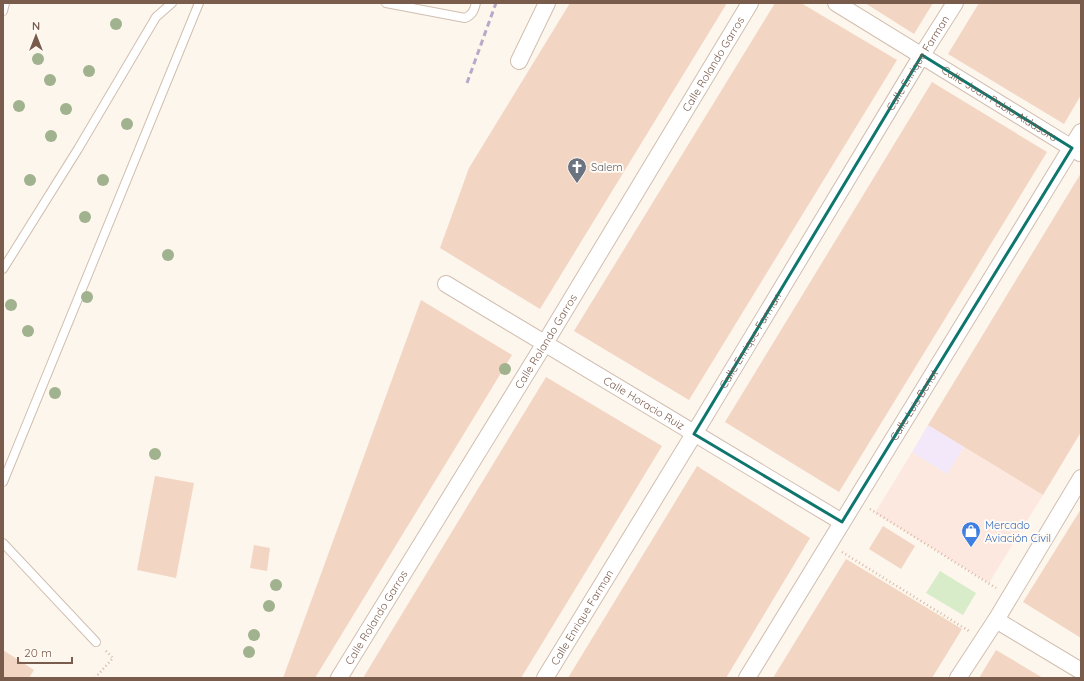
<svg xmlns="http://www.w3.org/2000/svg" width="1084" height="681" viewBox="0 0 1084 681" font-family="Quicksand,sans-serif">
	<rect width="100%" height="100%" fill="#fdf6ec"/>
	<!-- commercial -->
	<polygon fill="#fde8e0" points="964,447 1043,495 989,583 875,513 912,452 947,474"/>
	<!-- education -->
	<polygon fill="#f3e8fa" points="928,425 964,447 947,474 912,452"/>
	<!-- green -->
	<polygon fill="#d8ecc9" points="940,571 976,593 963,615 926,593"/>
	<!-- building -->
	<g fill="#f3d5c3">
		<polygon points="570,3 727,3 540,309 440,248 469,168"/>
		<polygon points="775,3 801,3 897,60 689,400 574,331"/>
		<polygon points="865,3 933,3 914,34"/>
		<polygon points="979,3 1081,3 1081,95 1064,124 948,54"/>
		<polygon points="932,82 1047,152 839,492 725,422"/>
		<polygon points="1081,173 1081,432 1043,495 928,425"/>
		<polygon points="421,300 512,355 315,678 283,678"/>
		<polygon points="546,377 662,446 596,555 521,678 363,678"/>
		<polygon points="697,466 810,538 726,678 568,678"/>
		<polygon points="155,476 194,483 176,578 137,570"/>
		<polygon points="1081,509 1081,638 1023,602"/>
		<polygon points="883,526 915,546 901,569 869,549"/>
		<polygon points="254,545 270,548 267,571 250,568"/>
		<polygon points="846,559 962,629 932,678 773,678"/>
		<polygon points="3,650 34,670 29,678 3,678"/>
		<polygon points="996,650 1043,678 979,678"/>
	</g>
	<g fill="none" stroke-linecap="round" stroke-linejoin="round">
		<defs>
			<g id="service">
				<path d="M 386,3 L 465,18 C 472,15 474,11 476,3"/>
				<polyline points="3,11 5,3"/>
				<polyline points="3,269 78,149 156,17 172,3"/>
				<polyline points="3,482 199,3"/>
				<polyline points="3,543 96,642"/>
			</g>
			<g id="minor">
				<path id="s1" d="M 836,3 L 1080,153"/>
				<polyline points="519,61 547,3"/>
				<path id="s2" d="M 446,284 L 842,522"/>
				<polyline points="996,620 1081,671"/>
				<path id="s3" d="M 339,678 L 545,343 L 750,3"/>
				<path id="s4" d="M 545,678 L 694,434 L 922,55 L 955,3"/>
				<path id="s5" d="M 747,678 L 1081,132"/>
				<polyline points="958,678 996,620 1081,478"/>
			</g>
		</defs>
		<!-- service casing -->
		<use href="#service" stroke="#d1beb0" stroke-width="10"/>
		<!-- minor casing -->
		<use href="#minor" stroke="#d1beb0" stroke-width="18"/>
		<!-- path -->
		<g stroke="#d9b8a5" stroke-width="2.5" stroke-dasharray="1 3" stroke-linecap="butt">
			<polyline points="870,509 996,588"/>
			<polyline points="842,552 969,631"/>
			<polyline points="95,678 113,658 104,649"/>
		</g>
		<!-- service -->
		<use href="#service" stroke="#fff" stroke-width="8"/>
		<!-- minor -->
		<use href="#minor" stroke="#fff" stroke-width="16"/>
		<!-- rail -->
		<polyline stroke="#b9a8c9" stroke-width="3" stroke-dasharray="6 4" stroke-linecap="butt" points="467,83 496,3"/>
	</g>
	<!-- trees -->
	<g fill="#a0b28e">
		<circle cx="116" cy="24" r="6"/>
		<circle cx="38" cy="59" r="6"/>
		<circle cx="89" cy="71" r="6"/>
		<circle cx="50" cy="80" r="6"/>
		<circle cx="19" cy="106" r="6"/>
		<circle cx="66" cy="109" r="6"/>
		<circle cx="127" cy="124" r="6"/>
		<circle cx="51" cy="136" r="6"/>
		<circle cx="30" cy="180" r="6"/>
		<circle cx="103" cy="180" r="6"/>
		<circle cx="85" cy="217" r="6"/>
		<circle cx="168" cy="255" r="6"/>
		<circle cx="87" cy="297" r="6"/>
		<circle cx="11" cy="305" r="6"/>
		<circle cx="28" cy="331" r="6"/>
		<circle cx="505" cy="369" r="6"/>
		<circle cx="55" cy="393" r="6"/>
		<circle cx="155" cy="454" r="6"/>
		<circle cx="276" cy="585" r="6"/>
		<circle cx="269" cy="606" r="6"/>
		<circle cx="254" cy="635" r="6"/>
		<circle cx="249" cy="652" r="6"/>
	</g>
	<!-- marked area -->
	<path fill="none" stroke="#0f766e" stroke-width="3" stroke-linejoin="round" d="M 922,55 L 1072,148 L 842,522 L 694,434 Z"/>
	<!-- icons -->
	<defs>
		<symbol id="church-pin" viewBox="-11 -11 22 30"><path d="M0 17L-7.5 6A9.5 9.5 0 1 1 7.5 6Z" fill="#6b7280" stroke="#fffaf3"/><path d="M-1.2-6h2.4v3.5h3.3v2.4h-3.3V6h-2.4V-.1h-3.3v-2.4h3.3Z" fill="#fff"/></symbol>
		<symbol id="shop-pin" viewBox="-11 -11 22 30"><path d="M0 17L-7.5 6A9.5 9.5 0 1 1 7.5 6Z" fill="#3f7fe0" stroke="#fffaf3"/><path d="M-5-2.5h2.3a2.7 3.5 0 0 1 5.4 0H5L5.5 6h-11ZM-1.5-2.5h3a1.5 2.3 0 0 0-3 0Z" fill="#fff"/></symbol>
	</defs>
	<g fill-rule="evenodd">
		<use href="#church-pin" x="566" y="156" width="22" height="30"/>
		<use href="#shop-pin" x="960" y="520" width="22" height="30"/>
	</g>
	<g text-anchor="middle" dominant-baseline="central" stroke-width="4" stroke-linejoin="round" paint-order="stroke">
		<!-- street labels -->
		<g font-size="11" fill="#7a5c4d" stroke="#fffaf3">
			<text stroke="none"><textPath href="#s4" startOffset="719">Calle Enrique Farman</textPath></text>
			<text stroke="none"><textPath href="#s3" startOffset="719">Calle Rolando Garros</textPath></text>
			<text stroke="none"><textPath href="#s1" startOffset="192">Calle Juan Pablo Aldasoro</textPath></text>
			<text stroke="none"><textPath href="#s3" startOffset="395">Calle Rolando Garros</textPath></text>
			<text stroke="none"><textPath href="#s4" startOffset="395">Calle Enrique Farman</textPath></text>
			<text stroke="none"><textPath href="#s2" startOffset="231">Calle Horacio Ruiz</textPath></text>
			<text stroke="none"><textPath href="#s5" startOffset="320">Calle Luis Beriot</textPath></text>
			<text stroke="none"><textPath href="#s3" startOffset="71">Calle Rolando Garros</textPath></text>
			<text stroke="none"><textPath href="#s4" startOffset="71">Calle Enrique Farman</textPath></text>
		</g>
		<!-- worship labels -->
		<g font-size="11" fill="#5b616d" stroke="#fffaf3" text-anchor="start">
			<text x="591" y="167">Salem</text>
		</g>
		<!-- shop labels -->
		<g font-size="11" fill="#366cbe" stroke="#fffaf3" text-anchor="start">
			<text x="985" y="525">Mercado<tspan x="985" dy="13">Aviación Civil</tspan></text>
		</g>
	</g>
	<!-- border -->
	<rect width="1084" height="681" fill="none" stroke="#7a5c4d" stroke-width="8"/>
	<!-- north arrow -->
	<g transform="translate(36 36)" stroke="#fffaf3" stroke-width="3" paint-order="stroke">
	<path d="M0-3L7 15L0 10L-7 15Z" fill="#7a5c4d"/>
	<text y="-6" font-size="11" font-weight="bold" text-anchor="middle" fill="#7a5c4d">N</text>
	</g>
	<!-- scale -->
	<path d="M18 657v6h54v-6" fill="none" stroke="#7a5c4d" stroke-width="2"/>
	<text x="24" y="657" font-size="12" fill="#7a5c4d" stroke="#fffaf3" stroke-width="3" paint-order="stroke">20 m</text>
</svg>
